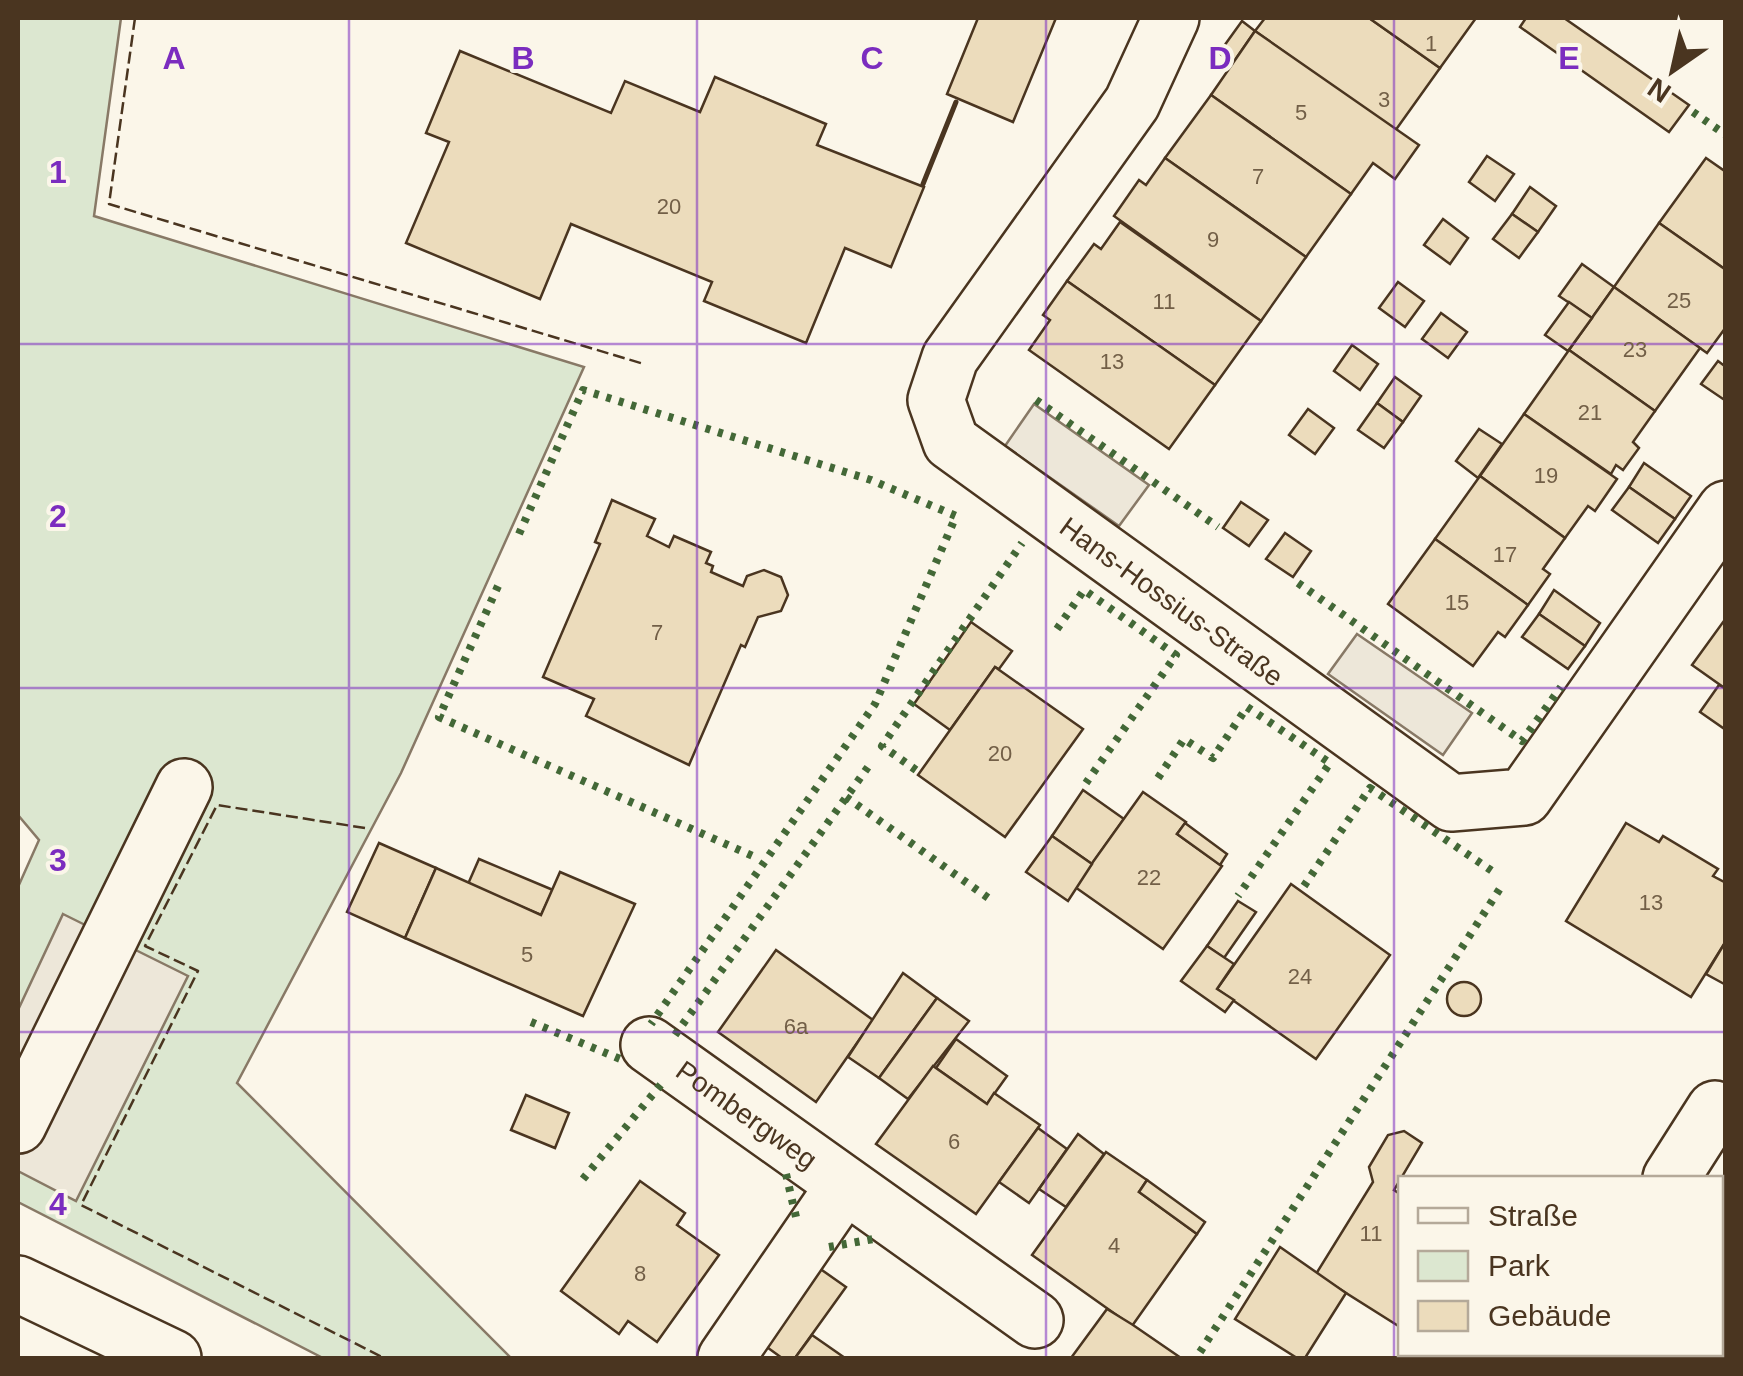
<svg xmlns="http://www.w3.org/2000/svg" width="1743" height="1376" viewBox="0 0 1743 1376" font-family="Arial,sans-serif">
	<rect width="100%" height="100%" fill="#fbf6e9"/>
	<!-- green -->
	<polygon fill="#dce7d0" stroke="#887966" stroke-width="2.5" points="18,18 121,18 94,216 584,367 401,773 237,1083 511,1358 323,1358 18,1202 18,887 39,840 18,815"/>
	<!-- parking -->
	<g fill="#ede7d9" stroke="#887966" stroke-width="2.5">
		<polygon points="1034,404 1149,485 1119,526 1005,446"/>
		<polygon points="1357,634 1472,713 1443,755 1328,674"/>
		<polygon points="63,914 188,976 76,1201 18,1171 18,1010"/>
	</g>
	<!-- building -->
	<g fill="#ecdcbc" stroke="#4a3520" stroke-width="2.5">
		<polygon points="978,18 1056,18 1013,122 947,94"/>
		<polygon points="1265,18 1369,18 1440,68 1395,131 1255,31"/>
		<polygon points="1369,18 1476,18 1440,68"/>
		<polygon points="1526,18 1564,18 1689,105 1669,132 1520,27"/>
		<polygon points="1242,21 1255,31 1233,63 1219,53"/>
		<polygon points="1255,31 1419,145 1395,179 1373,163 1351,194 1211,95"/>
		<polygon points="460,51 611,113 625,81 700,112 715,77 826,124 817,145 924,187 891,267 845,248 806,343 704,301 712,282 571,224 540,299 406,243 449,142 426,133"/>
		<polygon points="1211,95 1351,194 1306,257 1165,158"/>
		<polygon points="1487,156 1514,174 1495,201 1469,182"/>
		<polygon points="1165,158 1306,257 1261,321 1114,216 1139,180 1146,185"/>
		<polygon points="1706,158 1726,172 1726,270 1659,223"/>
		<polygon points="1530,187 1556,206 1538,232 1512,214"/>
		<polygon points="1512,214 1538,232 1519,258 1493,239"/>
		<polygon points="1443,219 1468,238 1450,264 1424,245"/>
		<polygon points="1120,222 1261,321 1215,385 1067,281 1094,244 1101,249"/>
		<polygon points="1659,223 1726,270 1726,327 1707,353 1614,287"/>
		<polygon points="1582,264 1614,287 1592,318 1559,296"/>
		<polygon points="1067,281 1215,385 1169,449 1029,350 1050,320 1043,315"/>
		<polygon points="1398,282 1424,301 1405,327 1379,308"/>
		<polygon points="1614,287 1700,348 1655,411 1569,350"/>
		<polygon points="1569,302 1592,318 1568,351 1545,335"/>
		<polygon points="1441,313 1467,332 1448,358 1422,339"/>
		<polygon points="1352,345 1378,364 1360,390 1334,371"/>
		<polygon points="1569,350 1655,411 1633,442 1639,448 1623,470 1616,465 1611,474 1524,414"/>
		<polygon points="1718,361 1726,367 1726,401 1701,384"/>
		<polygon points="1395,377 1421,396 1403,422 1377,403"/>
		<polygon points="1377,403 1403,422 1384,448 1358,430"/>
		<polygon points="1308,409 1334,428 1315,454 1289,435"/>
		<polygon points="1524,414 1617,479 1595,511 1588,506 1565,538 1480,476"/>
		<polygon points="1479,429 1502,444 1478,478 1456,461"/>
		<polygon points="1644,463 1691,496 1675,519 1629,487"/>
		<polygon points="1480,476 1565,538 1543,569 1550,574 1528,605 1435,539"/>
		<polygon points="1629,487 1675,519 1658,543 1612,510"/>
		<polygon points="612,500 655,519 647,536 669,547 674,536 711,552 706,563 713,566 711,572 743,586 747,576 764,570 781,577 788,595 781,611 758,617 745,647 741,645 689,765 586,716 594,699 543,677 600,544 595,542"/>
		<polygon points="1241,502 1268,520 1249,546 1223,528"/>
		<polygon points="1285,533 1311,551 1293,577 1266,559"/>
		<polygon points="1435,539 1528,605 1505,637 1498,632 1473,666 1388,604"/>
		<polygon points="1554,590 1600,623 1585,646 1539,614"/>
		<polygon points="1539,614 1585,646 1568,669 1522,637"/>
		<polygon points="1726,618 1726,689 1692,665"/>
		<polygon points="971,622 1012,651 999,669 995,667 950,730 914,704"/>
		<polygon points="995,667 1083,729 1005,837 918,775"/>
		<polygon points="1719,685 1726,689 1726,730 1700,712"/>
		<polygon points="1083,790 1124,819 1092,864 1052,836"/>
		<polygon points="1143,792 1186,822 1177,834 1222,866 1163,949 1075,887"/>
		<polygon points="1185,823 1227,854 1220,865 1177,834"/>
		<polygon points="1626,823 1659,842 1663,836 1718,869 1713,876 1726,883 1726,941 1691,997 1566,921"/>
		<polygon points="1052,836 1092,864 1068,901 1026,872"/>
		<polygon points="379,843 436,868 405,938 347,912"/>
		<polygon points="479,859 553,890 541,915 468,884"/>
		<polygon points="436,868 541,915 560,872 635,904 583,1016 405,938"/>
		<polygon points="1291,884 1390,955 1316,1059 1217,989"/>
		<polygon points="1238,901 1256,912 1224,958 1207,946"/>
		<polygon points="1726,941 1726,985 1706,974"/>
		<polygon points="1207,946 1234,964 1217,989 1234,1000 1225,1012 1181,981"/>
		<polygon points="776,950 873,1020 816,1102 718,1032"/>
		<polygon points="903,973 937,998 879,1078 848,1057"/>
		<circle cx="1464" cy="999" r="17"/>
		<polygon points="937,998 969,1021 908,1099 879,1078"/>
		<polygon points="956,1039 1007,1076 987,1104 936,1068"/>
		<polygon points="933,1066 987,1104 994,1093 1040,1125 976,1214 876,1144"/>
		<polygon points="526,1095 569,1113 555,1148 511,1130"/>
		<polygon points="1038,1128 1067,1149 1029,1203 999,1182"/>
		<polygon points="1404,1131 1422,1143 1394,1190 1400,1194 1400,1327 1316,1274 1373,1182 1369,1167 1388,1135"/>
		<polygon points="1078,1134 1104,1154 1066,1207 1039,1189"/>
		<polygon points="1106,1152 1147,1180 1139,1192 1197,1234 1132,1326 1032,1255"/>
		<polygon points="1147,1180 1205,1222 1197,1234 1139,1192"/>
		<polygon points="640,1181 685,1213 677,1225 719,1255 657,1342 628,1321 619,1334 561,1291"/>
		<polygon points="1720,1217 1726,1220 1726,1267 1720,1276"/>
		<polygon points="1280,1247 1346,1293 1305,1358 1297,1358 1235,1319"/>
		<polygon points="819,1268 846,1287 795,1358 782,1358 764,1345"/>
		<polygon points="1720,1308 1726,1311 1726,1358 1634,1358 1638,1354 1720,1354"/>
		<polygon points="1107,1309 1133,1325 1181,1358 1071,1358"/>
		<polygon points="812,1335 845,1358 795,1358"/>
	</g>
	<g fill="none" stroke-linecap="round" stroke-linejoin="round">
		<defs>
			<g id="minor">
				<path id="s1" d="M 1171,18 L 1132,103 L 950,358 L 936,400 L 951,442 L 1451,803 L 1524,797 L 1726,509"/>
				<path id="s2" d="M 649,1045 L 1035,1320"/>
				<polyline points="18,1125 184,787"/>
				<polyline points="1671,1178 1715,1109 1726,1116"/>
				<polyline points="18,1284 173,1358"/>
				<polyline points="726,1358 844,1186"/>
				<polyline points="1556,1358 1559,1354"/>
			</g>
		</defs>
		<!-- minor casing -->
		<use href="#minor" stroke="#4a3520" stroke-width="60"/>
		<!-- minor -->
		<use href="#minor" stroke="#fbf6e9" stroke-width="55"/>
		<!-- hedge -->
		<g stroke="#436837" stroke-width="8" stroke-dasharray="5 8" stroke-linecap="butt">
			<polyline points="1693,112 1726,135"/>
			<polyline points="1036,400 1218,527"/>
			<polyline points="519,534 583,390 871,480 956,516 875,704 651,1024"/>
			<polyline points="1298,583 1522,741 1561,687"/>
			<polyline points="498,586 439,717 755,857"/>
			<polyline points="1057,629 1084,590 1176,655 1086,783"/>
			<polyline points="916,770 882,746 1022,543"/>
			<polyline points="1158,778 1184,739 1213,758 1247,707 1330,763 1238,896"/>
			<polyline points="846,797 994,902"/>
			<polyline points="1304,886 1370,788 1498,875"/>
			<polyline points="531,1022 625,1061"/>
			<polyline points="675,1035 868,767"/>
			<polyline points="786,1174 796,1217"/>
			<polyline points="583,1179 663,1082"/>
			<polyline points="829,1247 879,1238"/>
			<polyline points="1200,1352 1501,887"/>
		</g>
		<!-- fence -->
		<g stroke="#4a3520" stroke-width="2.5" stroke-dasharray="12 5" stroke-linecap="butt">
			<polyline points="135,18 109,204 644,364"/>
			<polyline points="365,828 217,805 145,946 198,971 81,1205 384,1358"/>
		</g>
		<!-- wall -->
		<polyline stroke="#4a3520" stroke-width="5" points="923,184 956,102"/>
	</g>
	<!-- grid -->
	<path fill="none" stroke="#7b2cbf" stroke-width="2.5" stroke-opacity="0.55" d="M 349,18 L 349,1358M 697,18 L 697,1358M 1046,18 L 1046,1358M 1394,18 L 1394,1358M 18,344 L 1726,344M 18,688 L 1726,688M 18,1032 L 1726,1032"/>
	<g text-anchor="middle" dominant-baseline="central" stroke-width="8" stroke-linejoin="round" paint-order="stroke">
		<!-- number labels -->
		<g font-size="22" fill="#725f47">
			<text x="1431" y="43">1</text>
			<text x="1384" y="99">3</text>
			<text x="1301" y="112">5</text>
			<text x="1258" y="176">7</text>
			<text x="669" y="206">20</text>
			<text x="1213" y="239">9</text>
			<text x="1679" y="300">25</text>
			<text x="1164" y="301">11</text>
			<text x="1635" y="349">23</text>
			<text x="1112" y="361">13</text>
			<text x="1590" y="412">21</text>
			<text x="1546" y="475">19</text>
			<text x="1505" y="554">17</text>
			<text x="1457" y="602">15</text>
			<text x="657" y="632">7</text>
			<text x="1000" y="753">20</text>
			<text x="1149" y="877">22</text>
			<text x="1651" y="902">13</text>
			<text x="527" y="954">5</text>
			<text x="1300" y="976">24</text>
			<text x="796" y="1026">6a</text>
			<text x="954" y="1141">6</text>
			<text x="1371" y="1233">11</text>
			<text x="1114" y="1245">4</text>
			<text x="640" y="1273">8</text>
		</g>
		<!-- street labels -->
		<g font-size="28" fill="#4a3520" stroke="#fbf6e9">
			<text stroke="none"><textPath href="#s1" startOffset="768">Hans-Hossius-Straße</textPath></text>
			<text stroke="none"><textPath href="#s2" startOffset="120">Pombergweg</textPath></text>
		</g>
	</g>
	<g font-size="32" text-anchor="middle" font-weight="bold" fill="#7b2cbf" stroke="#fbf6e9" stroke-width="8" stroke-linejoin="round" paint-order="stroke">
		<text x="174" y="69">A</text>
		<text x="523" y="69">B</text>
		<text x="872" y="69">C</text>
		<text x="1220" y="69">D</text>
		<text x="1569" y="69">E</text>
		<text x="58" y="183">1</text>
		<text x="58" y="527">2</text>
		<text x="58" y="871">3</text>
		<text x="58" y="1215">4</text>
	</g>
	<!-- border -->
	<rect width="1743" height="1376" fill="none" stroke="#4a3520" stroke-width="40"/>
	<!-- legend -->
	<rect x="1398" y="1176" width="325" height="180" fill="#fbf6e9" stroke="#b4a999" stroke-width="2.5"/>
	<rect x="1418" y="1208" width="50" height="15" fill="#fbf6e9" stroke="#b4a999" stroke-width="2.5"/>
	<text x="1488" y="1226" font-size="30" fill="#4a3520">Straße</text>
	<rect x="1418" y="1251" width="50" height="30" fill="#dce7d0" stroke="#b4a999" stroke-width="2.5"/>
	<text x="1488" y="1276" font-size="30" fill="#4a3520">Park</text>
	<rect x="1418" y="1301" width="50" height="30" fill="#ecdcbc" stroke="#b4a999" stroke-width="2.5"/>
	<text x="1488" y="1326" font-size="30" fill="#4a3520">Gebäude</text>
	<!-- north arrow -->
	<g transform="translate(1673 70) rotate(214)" stroke="#fbf6e9" stroke-width="8" paint-order="stroke">
	<path d="M0-8L18 38L0 25L-18 38Z" fill="#4a3520"/>
	<text y="-15" font-size="28" font-weight="bold" text-anchor="middle" fill="#4a3520">N</text>
	</g>
</svg>
